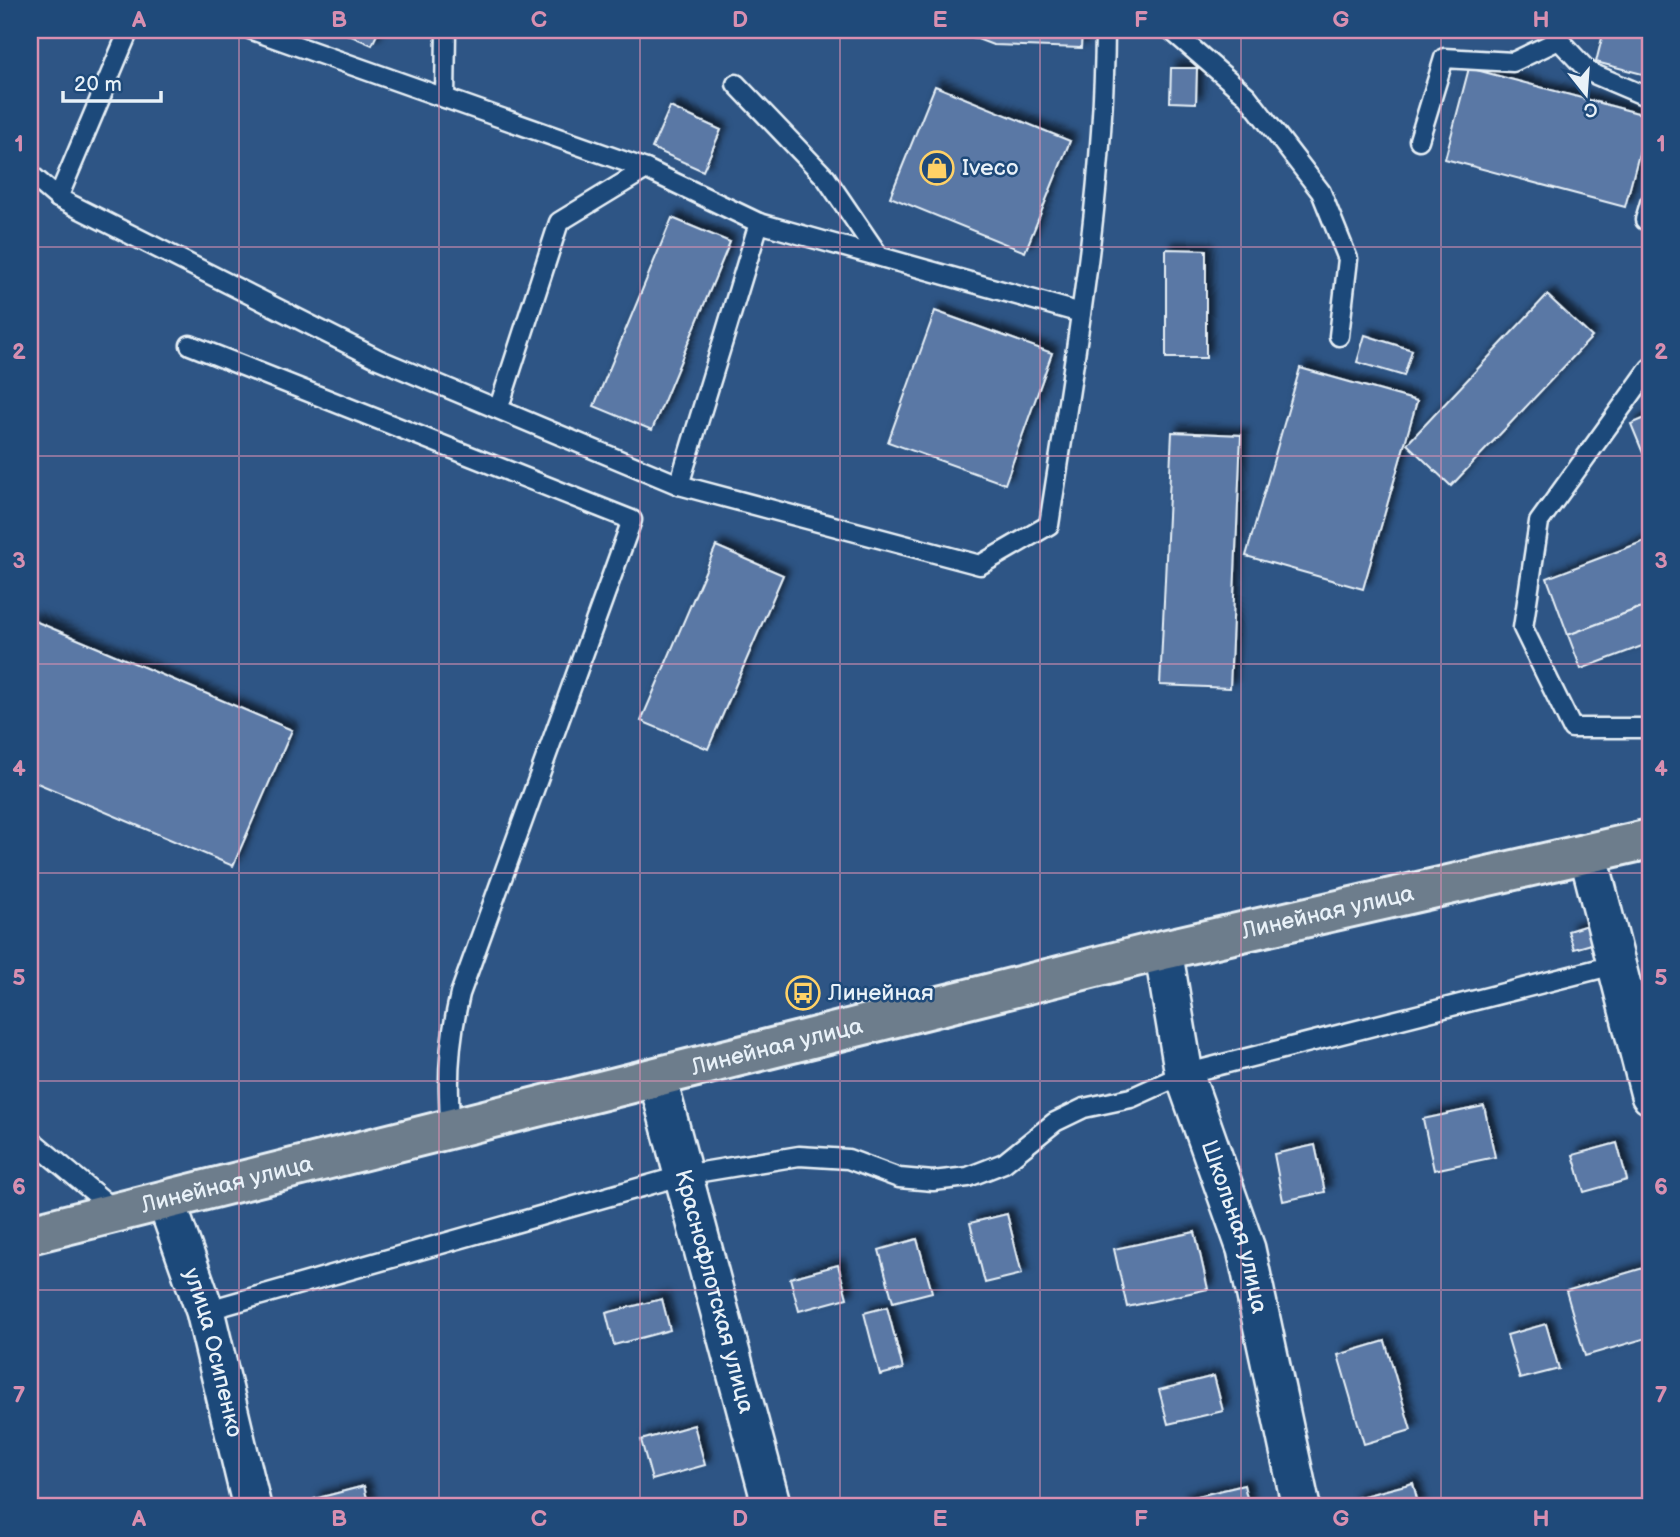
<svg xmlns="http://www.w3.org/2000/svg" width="1680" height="1537" viewBox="0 0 1680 1537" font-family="'Balsamiq Sans',sans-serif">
	<defs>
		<filter id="shadow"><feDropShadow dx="6" dy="-6" stdDeviation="3.5" flood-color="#0009"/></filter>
	</defs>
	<rect width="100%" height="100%" fill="#2e5585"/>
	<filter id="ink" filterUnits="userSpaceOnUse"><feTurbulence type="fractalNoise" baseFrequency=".0143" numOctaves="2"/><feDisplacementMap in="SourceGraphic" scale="14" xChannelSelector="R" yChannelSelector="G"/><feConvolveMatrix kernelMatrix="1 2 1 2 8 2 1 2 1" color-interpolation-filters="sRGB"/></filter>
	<g filter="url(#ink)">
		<!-- building -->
		<g fill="#5a78a5" stroke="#e8f1f8" stroke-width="2" filter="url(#shadow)">
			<polygon points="337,30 379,30 372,45"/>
			<polygon points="954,30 1082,30 1081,48 993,45"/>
			<polygon points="1604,30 1650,30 1650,76 1596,62"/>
			<polygon points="1171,68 1197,68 1196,103 1170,102"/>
			<polygon points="1469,68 1649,116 1625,207 1445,159"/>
			<polygon points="935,86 1070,141 1025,252 890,197"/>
			<polygon points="670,107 721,130 703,171 652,148"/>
			<polygon points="672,218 730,242 652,430 594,406"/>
			<polygon points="1166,249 1206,250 1206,358 1166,358"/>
			<polygon points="1547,295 1592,337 1451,486 1407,444"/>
			<polygon points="935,311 1052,353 1005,484 888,442"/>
			<polygon points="1365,335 1412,350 1404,376 1357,362"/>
			<polygon points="1300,368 1417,401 1363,589 1246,556"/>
			<polygon points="1650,416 1650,470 1631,424"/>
			<polygon points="1172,432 1241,435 1230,688 1160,685"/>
			<polygon points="1650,539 1650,604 1568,635 1547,578"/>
			<polygon points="716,546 783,575 708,749 641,721"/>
			<polygon points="1650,604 1650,643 1581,669 1568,635"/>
			<polygon points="30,619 292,730 233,866 30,780"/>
			<polygon points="1597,922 1602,941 1574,949 1568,931"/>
			<polygon points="1484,1106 1495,1157 1434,1170 1423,1119"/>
			<polygon points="1617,1143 1627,1180 1584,1192 1573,1155"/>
			<polygon points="1315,1145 1325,1192 1283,1201 1274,1154"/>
			<polygon points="1007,1214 1022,1274 985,1283 970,1223"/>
			<polygon points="1195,1232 1208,1289 1127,1307 1114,1249"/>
			<polygon points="917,1239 932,1292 893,1302 879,1250"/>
			<polygon points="838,1265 847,1298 799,1311 790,1278"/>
			<polygon points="1650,1266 1650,1337 1585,1356 1566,1291"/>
			<polygon points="662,1299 670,1330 614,1345 606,1313"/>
			<polygon points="887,1307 903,1369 880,1375 864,1313"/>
			<polygon points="1546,1324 1559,1369 1520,1379 1507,1335"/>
			<polygon points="1385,1341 1411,1430 1364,1444 1338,1355"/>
			<polygon points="1214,1376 1223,1411 1168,1424 1159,1390"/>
			<polygon points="694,1425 705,1465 652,1480 641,1440"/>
			<polygon points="1413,1483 1419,1507 1354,1507 1352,1499"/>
			<polygon points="1244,1485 1249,1507 1183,1507 1181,1500"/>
			<polygon points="364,1486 369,1507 316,1507 314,1499"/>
		</g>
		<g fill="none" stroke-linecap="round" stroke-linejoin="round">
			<defs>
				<g id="lane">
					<polyline points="252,30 646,169"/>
					<polyline points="1171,30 1247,96 1321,192 1348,259 1339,336"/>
					<polyline points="1562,30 1559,40 1589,72 1650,98"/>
					<polyline points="736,84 826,178 879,256"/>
					<polyline points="445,98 446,30"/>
					<polyline points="1419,140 1444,58 1513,62 1559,40"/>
					<path d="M 30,174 L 58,198 L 378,359 L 679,485 L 980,565 L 1049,525 C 1074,361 1104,196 1105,30"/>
					<polyline points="58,198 129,30"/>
					<polyline points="1645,220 1650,203"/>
					<path d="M 190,345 L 632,520 L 460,994 C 449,1040 446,1082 451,1129"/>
					<polyline points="1650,368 1539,522 1523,628 1572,728 1650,728"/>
					<polyline points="499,407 559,222 646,169 759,223 1081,313"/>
					<polyline points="679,485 759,223"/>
					<polyline points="30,1139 116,1211"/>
					<polyline points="205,1311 684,1175 799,1156 848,1159 899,1178 933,1181 968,1177 1004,1163 1055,1122 1084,1108 1131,1098 1184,1074 1614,965"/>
				</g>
				<g id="street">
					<polyline points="1588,854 1650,1095"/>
					<path id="s1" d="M 1163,950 L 1184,1074 L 1246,1249 L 1301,1507"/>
					<path id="s2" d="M 657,1077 L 772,1507"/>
					<path id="s3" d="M 166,1201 L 205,1311 L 252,1507"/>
				</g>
				<g id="primary">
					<path id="s4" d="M 30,1234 L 1163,950 L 1650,839"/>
				</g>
			</defs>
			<!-- lane casing -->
			<use href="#lane" stroke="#e8f1f8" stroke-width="23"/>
			<!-- street casing -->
			<use href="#street" stroke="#e8f1f8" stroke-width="42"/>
			<!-- primary casing -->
			<use href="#primary" stroke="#e8f1f8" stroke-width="44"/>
			<!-- lane -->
			<use href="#lane" stroke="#1f4a7a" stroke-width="18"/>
			<!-- street -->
			<use href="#street" stroke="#1f4a7a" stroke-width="37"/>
			<!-- primary -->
			<use href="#primary" stroke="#6d7d8c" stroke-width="38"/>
		</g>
	</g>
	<!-- grid -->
	<path fill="none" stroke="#d78fb1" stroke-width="2" stroke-opacity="0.55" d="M 239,30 L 239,1507M 439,30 L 439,1507M 640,30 L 640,1507M 840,30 L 840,1507M 1040,30 L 1040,1507M 1241,30 L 1241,1507M 1441,30 L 1441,1507M 30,247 L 1650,247M 30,456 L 1650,456M 30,664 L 1650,664M 30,873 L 1650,873M 30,1081 L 1650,1081M 30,1290 L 1650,1290"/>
	<!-- icons -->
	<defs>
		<symbol id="shop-ring" viewBox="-11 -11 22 22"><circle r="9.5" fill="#1f4a7a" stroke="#ffd166" stroke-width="1.5"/><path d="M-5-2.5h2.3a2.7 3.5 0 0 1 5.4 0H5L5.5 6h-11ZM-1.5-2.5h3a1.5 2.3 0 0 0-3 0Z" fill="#ffd166"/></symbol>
		<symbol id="bus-ring" viewBox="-11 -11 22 22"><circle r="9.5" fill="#1f4a7a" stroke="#ffd166" stroke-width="1.5"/><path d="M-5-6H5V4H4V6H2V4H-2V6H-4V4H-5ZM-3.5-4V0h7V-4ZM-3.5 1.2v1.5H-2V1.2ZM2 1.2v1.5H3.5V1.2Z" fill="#ffd166"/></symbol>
	</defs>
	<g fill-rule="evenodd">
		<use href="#shop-ring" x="918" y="149" width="38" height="38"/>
		<use href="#bus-ring" x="784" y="974" width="38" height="38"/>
	</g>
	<g text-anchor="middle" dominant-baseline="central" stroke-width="5" stroke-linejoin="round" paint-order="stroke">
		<!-- poi labels -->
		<g font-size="23" fill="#e8f1f8" stroke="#1f4a7a" text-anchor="start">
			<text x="962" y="168">Iveco</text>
			<text x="828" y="993">Линейная</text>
		</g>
		<!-- street labels -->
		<g font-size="23" fill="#e8f1f8" stroke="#1f4a7a">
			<text stroke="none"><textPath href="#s4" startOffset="1337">Линейная улица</textPath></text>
			<text stroke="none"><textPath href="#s4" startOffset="770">Линейная улица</textPath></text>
			<text stroke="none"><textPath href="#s4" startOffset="203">Линейная улица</textPath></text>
			<text stroke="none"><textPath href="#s1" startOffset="287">Школьная улица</textPath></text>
			<text stroke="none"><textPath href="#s2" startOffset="222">Краснофлотская улица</textPath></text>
			<text stroke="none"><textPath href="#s3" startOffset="159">улица Осипенко</textPath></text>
		</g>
	</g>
	<!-- margin -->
	<rect width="1680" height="1537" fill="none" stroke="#1f4a7a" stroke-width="77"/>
	<!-- north arrow -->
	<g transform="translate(1586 94) rotate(163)" stroke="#1f4a7a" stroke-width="5" paint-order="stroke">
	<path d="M0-5L12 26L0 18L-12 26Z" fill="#e8f1f8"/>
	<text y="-10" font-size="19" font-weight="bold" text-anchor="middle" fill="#e8f1f8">С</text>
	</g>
	<!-- scale -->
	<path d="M63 91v10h98v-10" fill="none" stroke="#e8f1f8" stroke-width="3.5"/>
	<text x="74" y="91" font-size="21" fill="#e8f1f8" stroke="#1f4a7a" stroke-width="5" paint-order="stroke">20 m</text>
	<rect x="38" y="38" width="1604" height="1460" fill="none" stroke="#d78fb1" stroke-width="2.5"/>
	<g font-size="23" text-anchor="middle" font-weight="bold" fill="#d78fb1">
		<text x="139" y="27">A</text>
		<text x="339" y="27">B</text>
		<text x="539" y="27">C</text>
		<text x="740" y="27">D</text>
		<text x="940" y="27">E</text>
		<text x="1141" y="27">F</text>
		<text x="1341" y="27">G</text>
		<text x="1541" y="27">H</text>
		<text x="19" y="151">1</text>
		<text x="1661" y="151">1</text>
		<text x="19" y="359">2</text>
		<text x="1661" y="359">2</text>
		<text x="19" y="568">3</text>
		<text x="1661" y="568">3</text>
		<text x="19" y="776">4</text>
		<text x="1661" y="776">4</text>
		<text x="19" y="985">5</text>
		<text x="1661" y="985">5</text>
		<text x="19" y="1194">6</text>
		<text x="1661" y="1194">6</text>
		<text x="19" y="1402">7</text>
		<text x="1661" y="1402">7</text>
		<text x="139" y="1526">A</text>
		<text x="339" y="1526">B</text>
		<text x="539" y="1526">C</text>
		<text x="740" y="1526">D</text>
		<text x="940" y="1526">E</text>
		<text x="1141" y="1526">F</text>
		<text x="1341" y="1526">G</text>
		<text x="1541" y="1526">H</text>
	</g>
</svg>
